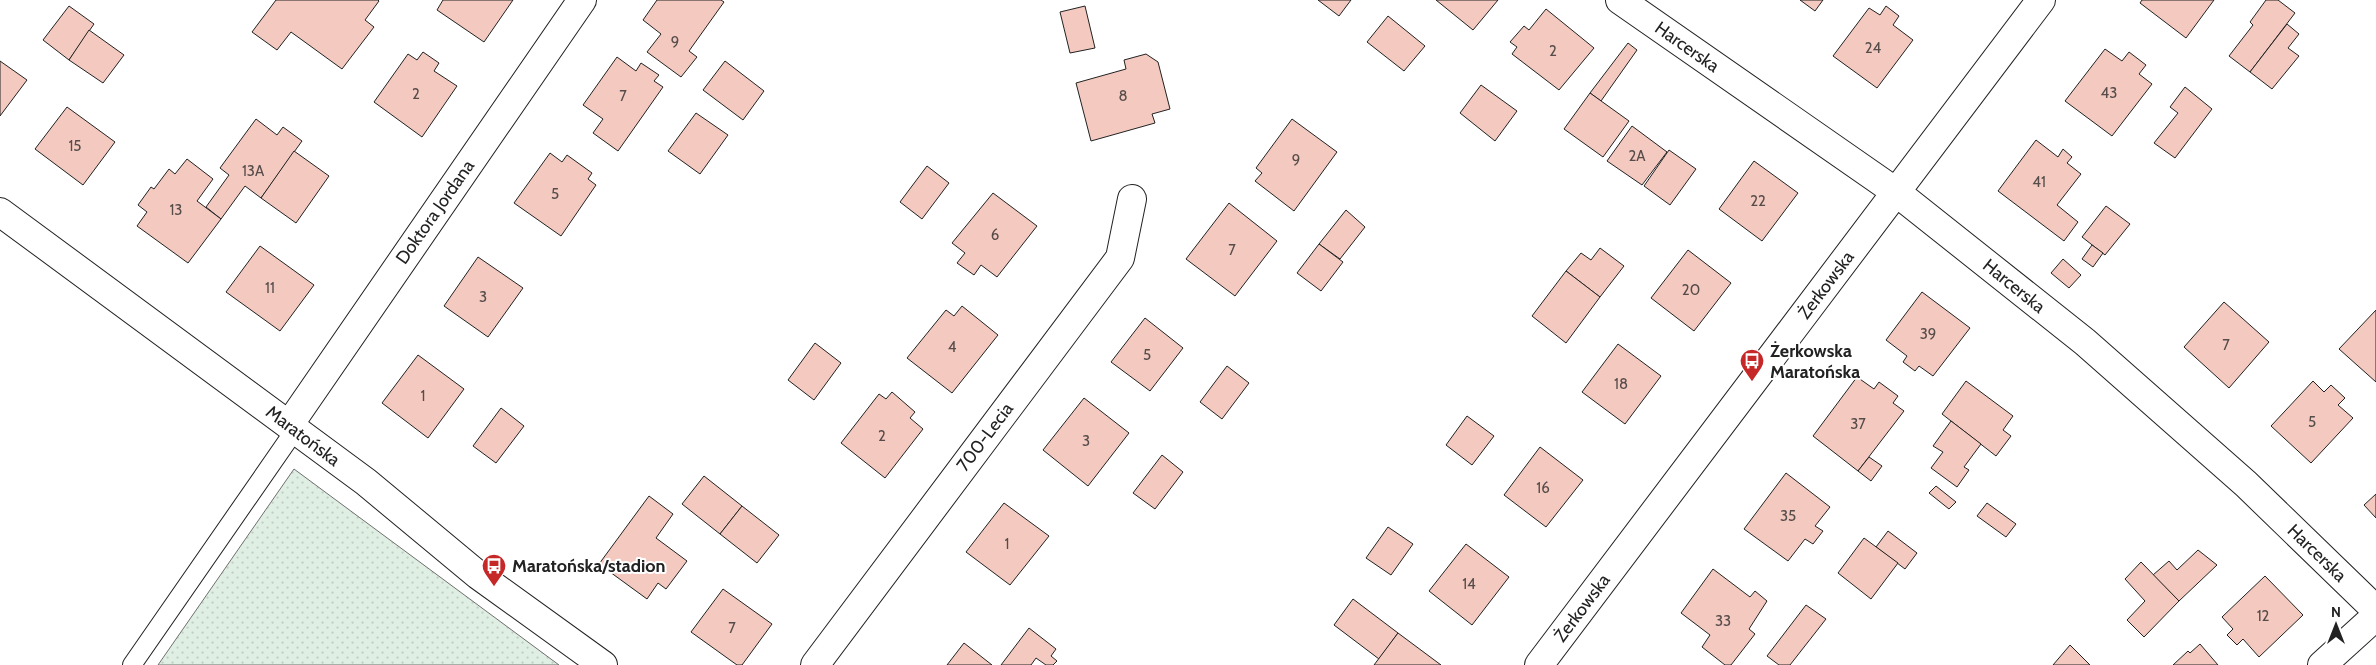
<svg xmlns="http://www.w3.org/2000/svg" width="2376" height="665" viewBox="0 0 2376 665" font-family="Cabin,sans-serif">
	<defs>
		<pattern id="garden-dots" width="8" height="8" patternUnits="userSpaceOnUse" patternTransform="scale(1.25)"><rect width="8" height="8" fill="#e0efe3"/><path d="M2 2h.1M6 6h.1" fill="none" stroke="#c0cdc2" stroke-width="1.8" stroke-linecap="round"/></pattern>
	</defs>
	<rect width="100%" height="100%" fill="#fff"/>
	<!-- garden -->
	<polygon fill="url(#garden-dots)" stroke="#6f6f6f" points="294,469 559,665 158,665"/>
	<!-- building -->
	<g fill="#f3c9c0" stroke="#222">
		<polygon points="276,0 378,0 379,1 365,20 374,27 342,69 291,32 277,50 252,32"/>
		<polygon points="443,0 513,0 484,42 437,10"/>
		<polygon points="657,0 721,0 724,2 689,51 697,57 681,77 647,52 661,34 643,20"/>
		<polygon points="1318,0 1351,0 1339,16"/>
		<polygon points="1436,0 1498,0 1473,30"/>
		<polygon points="1800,0 1823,0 1815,11"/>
		<polygon points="2142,0 2214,0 2186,38 2140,3"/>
		<polygon points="2266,0 2278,0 2295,13 2250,72 2229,56 2253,25 2250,22"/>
		<polygon points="69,6 94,24 69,60 43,40"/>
		<polygon points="1085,6 1095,48 1070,53 1060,12"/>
		<polygon points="1886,6 1899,16 1893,25 1913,40 1877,88 1833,56 1869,8 1880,15"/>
		<polygon points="1546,9 1594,48 1559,90 1512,54 1517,47 1510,42 1524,26 1529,30"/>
		<polygon points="1388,16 1425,46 1404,71 1367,42"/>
		<polygon points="2287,24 2299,34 2288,48 2299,56 2272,89 2250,72"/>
		<polygon points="89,30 124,55 103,83 69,60"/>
		<polygon points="1628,43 1637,50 1601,101 1590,93"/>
		<polygon points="2105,49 2122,61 2129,52 2146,65 2139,74 2152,84 2112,136 2065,101"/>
		<polygon points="423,52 439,63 434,71 457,86 422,137 374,102 408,54 417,60"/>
		<polygon points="1146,54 1158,62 1170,109 1152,114 1155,123 1091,141 1076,83 1126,69 1124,60"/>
		<polygon points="617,57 636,71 641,63 659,75 654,81 663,87 618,151 593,133 603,119 583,105"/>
		<polygon points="0,61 27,80 0,116"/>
		<polygon points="725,61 764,91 743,120 703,90"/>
		<polygon points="1481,85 1517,111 1495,141 1460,113"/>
		<polygon points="2185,87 2212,109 2175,158 2154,143 2178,113 2170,107"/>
		<polygon points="1590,93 1629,121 1603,157 1564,129"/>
		<polygon points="67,107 115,142 83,185 35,149"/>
		<polygon points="696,113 728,135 700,174 668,151"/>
		<polygon points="256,119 277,135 283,127 302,141 261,198 245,186 221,219 206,207 229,175 220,168"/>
		<polygon points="1292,119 1337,152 1294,211 1255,181 1262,173 1256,168"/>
		<polygon points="1632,126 1667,152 1642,185 1607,161"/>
		<polygon points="2036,140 2058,157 2063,149 2072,157 2067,163 2081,174 2057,205 2078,222 2064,241 1998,191"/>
		<polygon points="1669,150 1696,169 1670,205 1644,186"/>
		<polygon points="294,151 329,176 296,223 261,198"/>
		<polygon points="550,153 562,162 567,155 592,173 588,179 596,185 561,236 514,203"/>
		<polygon points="187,159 213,179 197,201 221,219 188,263 137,226 147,212 138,205 151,187 154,189 169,169 175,174"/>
		<polygon points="1754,161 1798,193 1762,241 1719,209"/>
		<polygon points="927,166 949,183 922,219 900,202"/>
		<polygon points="993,193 1037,226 997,277 981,265 974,275 957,263 965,253 952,243"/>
		<polygon points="1229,203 1277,241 1235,296 1186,259"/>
		<polygon points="2106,206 2130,224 2105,255 2082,237"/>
		<polygon points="1346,210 1365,227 1340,259 1319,244"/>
		<polygon points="1319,244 1343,262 1321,291 1297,273"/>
		<polygon points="2092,245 2103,253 2093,267 2082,259"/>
		<polygon points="260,246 314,285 280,331 226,292"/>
		<polygon points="1600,248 1624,266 1600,297 1566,271 1581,253 1591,260"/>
		<polygon points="1688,250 1731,283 1694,331 1651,298"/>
		<polygon points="478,257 523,288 488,337 444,306"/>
		<polygon points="2063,259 2081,275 2069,288 2051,273"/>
		<polygon points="1566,271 1600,297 1566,343 1532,316"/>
		<polygon points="1922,292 1970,328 1933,376 1919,366 1915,371 1903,362 1907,356 1886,340"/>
		<polygon points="2224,302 2269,342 2229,388 2184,347"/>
		<polygon points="962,306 998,335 952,393 907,358 946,310 954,316"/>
		<polygon points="2376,310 2376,382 2339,349"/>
		<polygon points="1145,318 1183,348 1150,391 1111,362"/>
		<polygon points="815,343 841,363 814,400 788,380"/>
		<polygon points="1618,344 1661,376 1625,424 1582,392"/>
		<polygon points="418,355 464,389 428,438 382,403"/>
		<polygon points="1227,366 1249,383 1222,419 1200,402"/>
		<polygon points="1857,377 1874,389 1879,382 1898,396 1893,403 1904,411 1858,471 1813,436"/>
		<polygon points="1966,381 2013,416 2003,430 2011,436 1996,456 1942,414"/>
		<polygon points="2313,381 2324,392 2331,385 2345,398 2338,405 2353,418 2311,463 2271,426"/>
		<polygon points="892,392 915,412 910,418 923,429 885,478 841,443 879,394 886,399"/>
		<polygon points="1084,398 1129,433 1088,486 1043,450"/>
		<polygon points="501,408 524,426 496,463 473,446"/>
		<polygon points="1467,416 1494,436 1472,465 1446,445"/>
		<polygon points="1951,421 1981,444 1964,467 1969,470 1957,487 1931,468 1943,452 1933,446"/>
		<polygon points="1540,447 1583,480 1546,527 1504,495"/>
		<polygon points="1162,455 1183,472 1155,509 1133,493"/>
		<polygon points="1869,457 1882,466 1871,481 1858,471"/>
		<polygon points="1786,473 1830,507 1815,526 1823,531 1813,544 1805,539 1788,561 1744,529"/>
		<polygon points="704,476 742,506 720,534 682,504"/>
		<polygon points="1936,486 1956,502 1949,509 1929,493"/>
		<polygon points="2376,494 2376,518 2364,505"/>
		<polygon points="649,496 673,514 656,538 687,561 666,589 658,583 647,599 599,564"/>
		<polygon points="1004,503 1049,536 1010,585 966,552"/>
		<polygon points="1987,503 2016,524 2006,537 1977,516"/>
		<polygon points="742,506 779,535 757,563 720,534"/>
		<polygon points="1388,527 1413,544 1391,575 1366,558"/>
		<polygon points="1888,531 1917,553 1905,569 1876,547"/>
		<polygon points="1864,538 1898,563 1871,599 1838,573"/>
		<polygon points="1466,544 1509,577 1472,625 1429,591"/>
		<polygon points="2198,550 2217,565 2179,601 2153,575 2169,561 2177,570"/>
		<polygon points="2141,562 2179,601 2144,637 2127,620 2145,601 2125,579"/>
		<polygon points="1713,569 1750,597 1755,591 1767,601 1749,629 1755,634 1731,665 1725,665 1702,647 1710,635 1681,613"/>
		<polygon points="2265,576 2303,615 2259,657 2243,639 2237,645 2227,635 2233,629 2222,617"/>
		<polygon points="723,589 772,624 742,665 737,665 691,632"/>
		<polygon points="1353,599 1398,633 1379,659 1334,625"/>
		<polygon points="1806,605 1826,619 1790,665 1779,665 1767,656"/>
		<polygon points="1029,628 1056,649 1051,656 1057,661 1053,665 1046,665 1036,658 1031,665 1001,665"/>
		<polygon points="1398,633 1441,665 1374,665"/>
		<polygon points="964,643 992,665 947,665"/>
		<polygon points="2200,644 2218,665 2173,665 2188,651 2190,653"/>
		<polygon points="2070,645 2090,665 2053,665"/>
	</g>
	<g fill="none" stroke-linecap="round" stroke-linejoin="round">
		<defs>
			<polyline id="service" points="132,665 295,430"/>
			<g id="minor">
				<polyline points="1620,0 1896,192 2085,342 2246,484 2376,610"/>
				<polyline points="0,212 366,482 478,575 603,665"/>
				<polyline points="289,425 582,0"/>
				<polyline points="815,665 1120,258 1132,199"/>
				<polyline points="2322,665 2376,616"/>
			</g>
			<polyline id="tertiary" points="1539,665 2041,0"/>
		</defs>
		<!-- service casing -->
		<use href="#service" stroke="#222" stroke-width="20"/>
		<!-- minor casing -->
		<use href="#minor" stroke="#222" stroke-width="30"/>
		<!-- tertiary casing -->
		<use href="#tertiary" stroke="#222" stroke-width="30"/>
		<!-- service -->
		<use href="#service" stroke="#fff" stroke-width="18"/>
		<!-- minor -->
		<use href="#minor" stroke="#fff" stroke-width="28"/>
		<!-- tertiary -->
		<use href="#tertiary" stroke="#fff" stroke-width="28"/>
	</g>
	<!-- icons -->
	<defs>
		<symbol id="bus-pin" viewBox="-11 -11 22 30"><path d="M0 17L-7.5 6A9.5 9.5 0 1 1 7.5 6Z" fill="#c62828" stroke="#fff"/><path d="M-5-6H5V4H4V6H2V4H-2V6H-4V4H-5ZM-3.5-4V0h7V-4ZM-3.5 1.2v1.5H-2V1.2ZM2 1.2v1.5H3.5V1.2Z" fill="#fff"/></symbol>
	</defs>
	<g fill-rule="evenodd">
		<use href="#bus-pin" x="1738" y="347" width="28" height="38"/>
		<use href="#bus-pin" x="480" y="552" width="28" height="38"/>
	</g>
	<g text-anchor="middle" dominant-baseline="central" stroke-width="4" stroke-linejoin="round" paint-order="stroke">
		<!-- number labels -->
		<g font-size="15" fill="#564c4a">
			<text x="675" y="42">9</text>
			<text x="1873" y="48">24</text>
			<text x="1553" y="51">2</text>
			<text x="2109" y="93">43</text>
			<text x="416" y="94">2</text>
			<text x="623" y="96">7</text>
			<text x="1123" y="96">8</text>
			<text x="75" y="146">15</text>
			<text x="1637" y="156">2A</text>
			<text x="1296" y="160">9</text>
			<text x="253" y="171">13A</text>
			<text x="2039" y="182">41</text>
			<text x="555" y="194">5</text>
			<text x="1758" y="201">22</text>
			<text x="176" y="210">13</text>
			<text x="995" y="235">6</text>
			<text x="1232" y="250">7</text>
			<text x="270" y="288">11</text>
			<text x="1691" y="290">20</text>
			<text x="483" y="297">3</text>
			<text x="1928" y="334">39</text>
			<text x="2226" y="345">7</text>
			<text x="952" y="347">4</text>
			<text x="1147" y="355">5</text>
			<text x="1621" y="384">18</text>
			<text x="423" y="396">1</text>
			<text x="2312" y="422">5</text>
			<text x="1858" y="424">37</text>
			<text x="882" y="436">2</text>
			<text x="1086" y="441">3</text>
			<text x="1543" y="488">16</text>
			<text x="1788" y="516">35</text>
			<text x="1007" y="544">1</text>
			<text x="1469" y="584">14</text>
			<text x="2263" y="616">12</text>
			<text x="1723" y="621">33</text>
			<text x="732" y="628">7</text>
		</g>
		<!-- street labels -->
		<g font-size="18" fill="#222" stroke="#fff">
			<text transform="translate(1687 47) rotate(35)">Harcerska</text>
			<text transform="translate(435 212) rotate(-55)">Doktora Jordana</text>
			<text transform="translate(1826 285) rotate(-53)">Żerkowska</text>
			<text transform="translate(2014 286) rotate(39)">Harcerska</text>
			<text transform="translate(303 436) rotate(37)">Maratońska</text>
			<text transform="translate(985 437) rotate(-53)">700-Lecia</text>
			<text transform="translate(2317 553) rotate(44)">Harcerska</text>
			<text transform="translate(1582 608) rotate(-53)">Żerkowska</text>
		</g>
		<!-- poi labels -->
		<g font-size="18" font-weight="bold" fill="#222" stroke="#fff" text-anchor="start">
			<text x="1770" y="351">Żerkowska<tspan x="1770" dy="21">Maratońska</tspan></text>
			<text x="512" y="566">Maratońska/stadion</text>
		</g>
	</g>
	<!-- north arrow -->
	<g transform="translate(2336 625)" stroke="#ffffff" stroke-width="4" paint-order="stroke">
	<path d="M0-4L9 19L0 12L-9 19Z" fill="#222222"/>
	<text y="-8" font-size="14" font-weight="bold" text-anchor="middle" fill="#222222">N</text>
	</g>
</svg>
